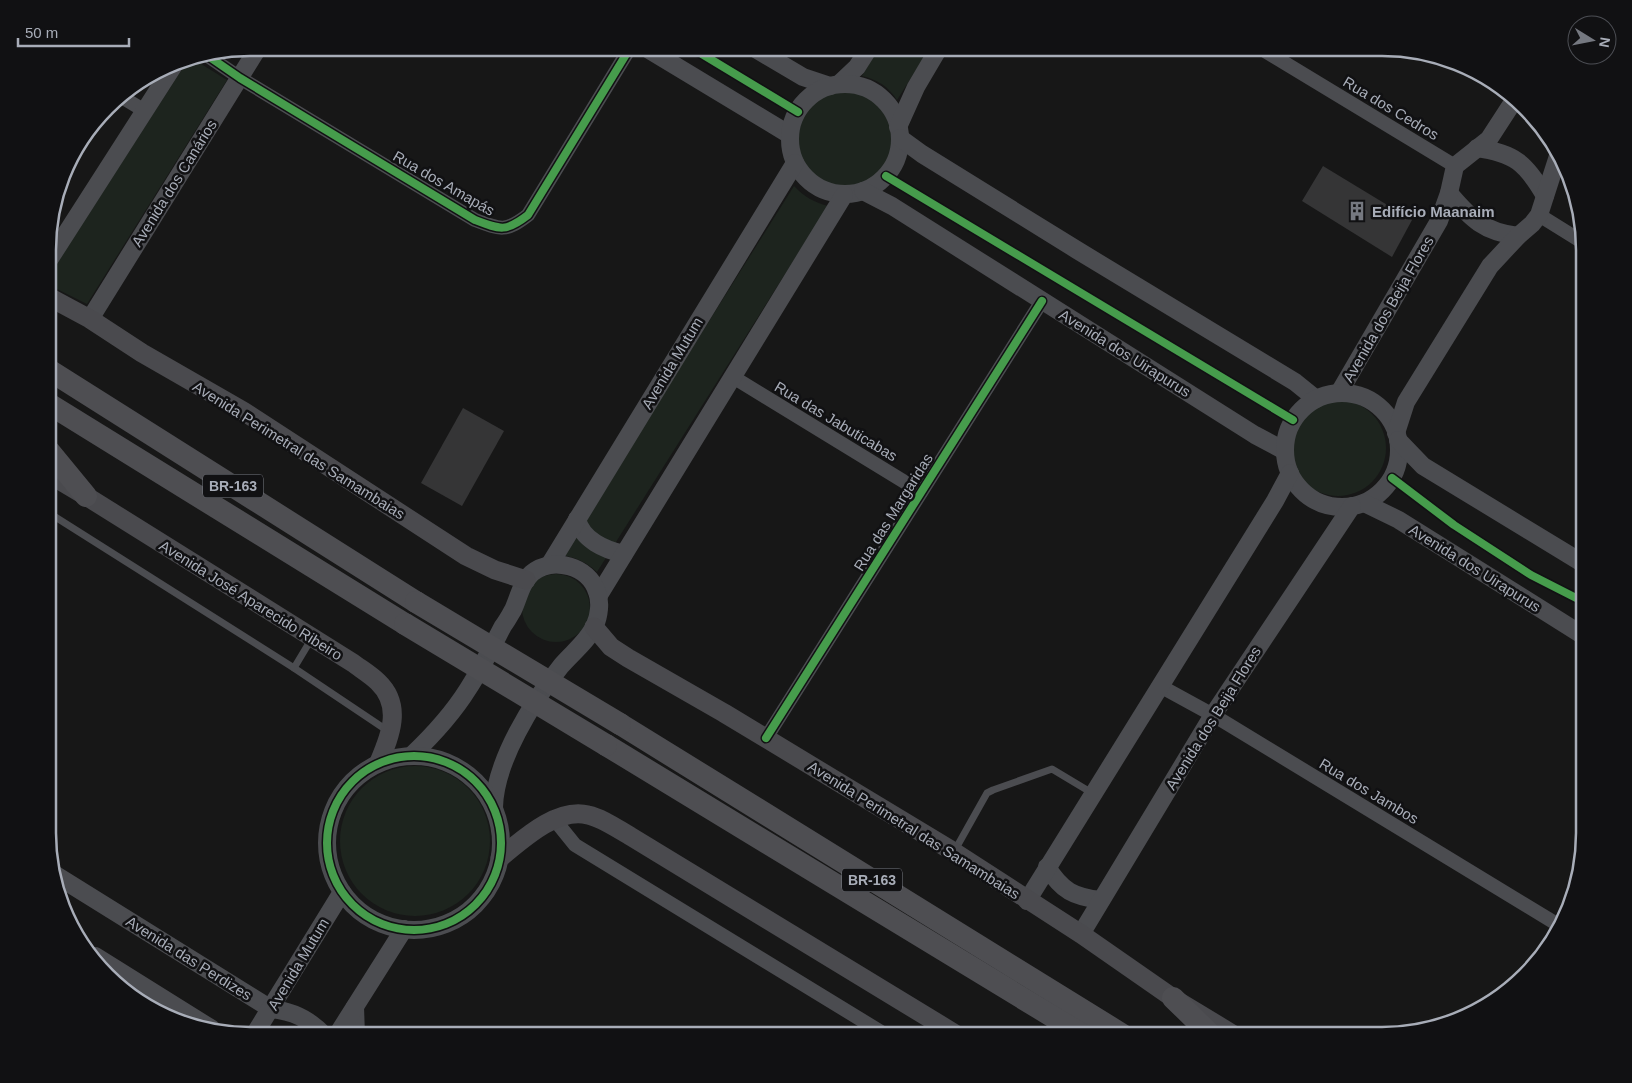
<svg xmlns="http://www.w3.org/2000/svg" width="1632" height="1083" viewBox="0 0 1632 1083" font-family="Arial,sans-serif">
	<rect width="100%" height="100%" fill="#171717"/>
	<!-- green -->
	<g fill="#1d241e">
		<path d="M 879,48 L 930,48 L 897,100 C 888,86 878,80 862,76 Z"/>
		<polygon points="193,59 227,80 87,304 49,285 49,275 188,60"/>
		<circle cx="845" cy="139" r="47"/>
		<path d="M 794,186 C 804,197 814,202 828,206 L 597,572 C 586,562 577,558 562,555 Z"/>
		<circle cx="1338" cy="448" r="48"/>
		<circle cx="556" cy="608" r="34"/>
		<circle cx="415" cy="841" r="75"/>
	</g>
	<!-- building -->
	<g fill="#353536">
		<polygon points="1323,166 1412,220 1392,257 1302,201"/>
		<polygon points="463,408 504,431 462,506 421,483"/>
	</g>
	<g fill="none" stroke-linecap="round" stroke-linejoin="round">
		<!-- service -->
		<g stroke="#4b4c50" stroke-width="7">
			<polyline points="49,513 294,668 388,731"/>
			<polyline points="294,668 312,638"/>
			<polyline points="955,850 987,793 993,790 1052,769 1092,793"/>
		</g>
		<!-- minor -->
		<g stroke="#4b4c50" stroke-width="14">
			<polyline points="1260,48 1455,166"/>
			<path d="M 208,56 L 240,78 L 475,220 C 501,230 506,232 528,215 L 630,48"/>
			<polyline points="120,96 145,111"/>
			<polyline points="1539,215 1584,243"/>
			<polyline points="733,377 921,492"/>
			<polyline points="1160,686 1213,715 1560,926"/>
			<polyline points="766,738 1042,301"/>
			<polyline points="554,819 575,845 886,1035"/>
		</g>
		<!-- tertiary -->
		<g stroke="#4b4c50" stroke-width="18">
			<polyline points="646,48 790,135"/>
			<polyline points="754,48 803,77 830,86"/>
			<polyline points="839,84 857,67 869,48"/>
			<circle cx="845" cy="139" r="55"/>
			<polyline points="898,127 916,87 939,48"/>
			<polyline points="900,138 922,154 1077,250 1295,382 1316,399"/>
			<path d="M 1477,148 C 1514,153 1526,163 1545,196"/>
			<polyline points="863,191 892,206 1255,435 1285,451"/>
			<path d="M 1449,193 C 1471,219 1484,232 1518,236"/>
			<polyline points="49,260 176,62"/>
			<polyline points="90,319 258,48"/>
			<polyline points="1339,393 1439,221 1449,193 1455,166 1489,139 1513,102"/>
			<circle cx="1342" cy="450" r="57"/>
			<polyline points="1396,433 1406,402 1490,266 1518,236 1532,224 1539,215 1559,153"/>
			<polyline points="1398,440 1423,466 1584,564"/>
			<polyline points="1364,503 1399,520 1584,636"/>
			<path d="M 577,519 C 582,540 605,550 624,554"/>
			<polyline points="550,564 795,163"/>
			<polyline points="599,595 844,195"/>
			<path d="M 412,755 C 433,735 453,713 468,689 C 481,669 492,647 503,626 C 507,621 510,615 513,610 C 519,597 521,583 532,573 C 553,556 589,566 597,592 C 601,602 599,616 595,625 C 588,641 572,653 561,666 C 533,701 495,761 494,807"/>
			<circle cx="414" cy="843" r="87"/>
			<path d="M 1047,867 C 1062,891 1074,897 1101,900"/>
			<path d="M 54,874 L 271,1009 C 293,1011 309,1019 324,1035"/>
			<polyline points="1027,901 1275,501 1290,473"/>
			<polyline points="1081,934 1213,715 1352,506"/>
			<polyline points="95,956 212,1029"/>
			<polyline points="355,1007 356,1035"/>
			<polyline points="254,1035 342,892"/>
			<polyline points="337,1035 404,929"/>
		</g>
		<!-- secondary -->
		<g stroke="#4a4a4e" stroke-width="19">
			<polyline points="49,297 90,319 142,353 243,411 466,556 495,570 526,580"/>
			<path d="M 49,474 L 86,496 L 353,663 C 361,669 371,675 378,682 C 403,706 390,736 379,762"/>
			<polyline points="594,627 611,647 628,658 724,713 954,852 1081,934 1173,998 1234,1035"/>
			<path d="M 500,858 C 522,840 557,807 588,815 C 602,818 616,828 630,836 L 957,1035"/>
		</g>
		<!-- trunk -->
		<g stroke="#4e4e52" stroke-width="22">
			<polyline points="49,370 416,602"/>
			<polyline points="49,404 405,624"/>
			<polyline points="49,451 86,496"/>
			<polyline points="620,724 1123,1035"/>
			<polyline points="606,745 1083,1035"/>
			<polyline points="1173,998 1211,1035"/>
		</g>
		<!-- trunk-bridge -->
		<g stroke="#4e4e52" stroke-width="22">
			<polyline points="416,602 620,724"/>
			<polyline points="405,624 606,745"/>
		</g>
		<defs>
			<g id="cycleway">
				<polyline points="692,48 798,112"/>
				<path d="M 208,56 L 240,78 L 475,220 C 501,230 506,232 528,215 L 630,48"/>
				<polyline points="886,176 1293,420"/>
				<polyline points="1392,478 1454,525 1531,575 1584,602"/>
				<polyline points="766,738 1042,301"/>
				<circle cx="414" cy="843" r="87"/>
			</g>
		</defs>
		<!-- cycleway casing -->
		<use href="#cycleway" stroke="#111113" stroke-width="11"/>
		<!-- cycleway -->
		<use href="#cycleway" stroke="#469c4c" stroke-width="8"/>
	</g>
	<!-- icons -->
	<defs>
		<symbol id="building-bare" viewBox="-9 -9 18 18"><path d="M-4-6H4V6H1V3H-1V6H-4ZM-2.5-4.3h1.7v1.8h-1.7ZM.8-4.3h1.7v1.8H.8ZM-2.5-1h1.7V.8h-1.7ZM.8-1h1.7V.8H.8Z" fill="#757880" stroke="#111113" stroke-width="2.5" paint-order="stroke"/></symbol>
	</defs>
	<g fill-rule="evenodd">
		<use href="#building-bare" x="1343" y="197" width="28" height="28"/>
	</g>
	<g text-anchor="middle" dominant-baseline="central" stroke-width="5" stroke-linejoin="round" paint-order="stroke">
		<!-- shield labels -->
		<g fill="#111113" stroke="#7b7e86" stroke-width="1">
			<rect x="203" y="474.5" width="60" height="23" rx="4"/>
			<rect x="842" y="868.5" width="60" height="23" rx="4"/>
		</g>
		<g font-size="14" font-weight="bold" fill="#a8adb8">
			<text x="233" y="486">BR-163</text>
			<text x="872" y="880">BR-163</text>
		</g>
		<!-- street labels -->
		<g font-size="15" fill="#a8adb8" stroke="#111113">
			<text transform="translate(1391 108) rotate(31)">Rua dos Cedros</text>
			<text transform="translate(174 183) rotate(-58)">Avenida dos Canários</text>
			<text transform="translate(444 183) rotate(30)">Rua dos Amapás</text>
			<text transform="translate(1388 309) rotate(-60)">Avenida dos Beija Flores</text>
			<text transform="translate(1125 353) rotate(32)">Avenida dos Uirapurus</text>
			<text transform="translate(672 363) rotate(-59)">Avenida Mutum</text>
			<text transform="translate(836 421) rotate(31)">Rua das Jabuticabas</text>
			<text transform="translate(299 450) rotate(32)">Avenida Perimetral das Samambaias</text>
			<text transform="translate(893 512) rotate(-58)">Rua das Margaridas</text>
			<text transform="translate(1475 568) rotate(32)">Avenida dos Uirapurus</text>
			<text transform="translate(251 600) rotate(32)">Avenida José Aparecido Ribeiro</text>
			<text transform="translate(1213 718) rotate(-58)">Avenida dos Beija Flores</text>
			<text transform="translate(1369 791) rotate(31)">Rua dos Jambos</text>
			<text transform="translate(914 830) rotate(32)">Avenida Perimetral das Samambaias</text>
			<text transform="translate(189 958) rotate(32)">Avenida das Perdizes</text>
			<text transform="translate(298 964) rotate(-59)">Avenida Mutum</text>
		</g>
		<!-- poi labels -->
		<g font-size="15" font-weight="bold" fill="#a8adb8" stroke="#111113" text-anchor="start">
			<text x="1372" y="211">Edifício Maanaim</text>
		</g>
	</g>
	<!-- crop -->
	<path d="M0 0H1632V1083H0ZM250 56H1382A194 194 0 0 1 1576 250V833A194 194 0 0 1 1382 1027H250A194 194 0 0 1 56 833V250A194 194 0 0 1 250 56Z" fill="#111113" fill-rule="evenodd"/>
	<path fill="none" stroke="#a8adb8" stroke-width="2.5" d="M250 56H1382A194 194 0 0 1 1576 250V833A194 194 0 0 1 1382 1027H250A194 194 0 0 1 56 833V250A194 194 0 0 1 250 56Z"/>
	<!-- north arrow -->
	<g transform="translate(1592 40) rotate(100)"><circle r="24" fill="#111113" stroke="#4d4f55"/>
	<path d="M0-4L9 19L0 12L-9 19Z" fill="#757880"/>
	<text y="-8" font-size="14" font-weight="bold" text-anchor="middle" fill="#a8adb8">N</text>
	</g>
	<!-- scale -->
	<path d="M18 38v8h111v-8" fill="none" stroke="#a8adb8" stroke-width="2.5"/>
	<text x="25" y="38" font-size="15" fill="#a8adb8" stroke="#111113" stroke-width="4" paint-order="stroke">50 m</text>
</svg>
